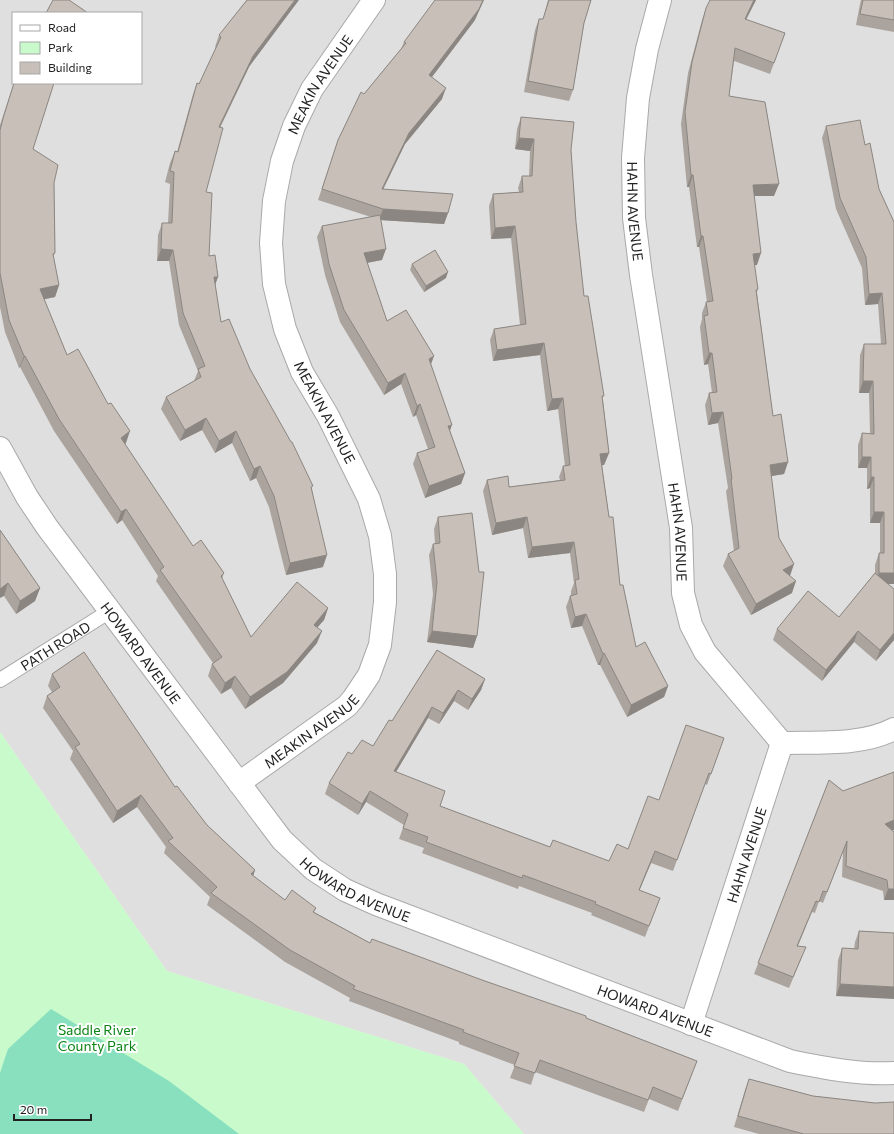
<svg xmlns="http://www.w3.org/2000/svg" width="894" height="1134" viewBox="0 0 894 1134" font-family="Commissioner,sans-serif">
	<rect width="100%" height="100%" fill="#f2efe9"/>
	<!-- residential -->
	<path fill="#e0dfdf" fill-rule="evenodd" d="M 0,0 L 894,0 L 894,1134 L 524,1134 L 464,1064 L 167,971 L 0,732 ZM 13,13 L 141,13 L 141,83 L 13,83 Z"/>
	<!-- park -->
	<polygon fill="#c8facc" points="0,732 167,971 464,1064 524,1134 0,1134"/>
	<!-- pitch -->
	<polygon fill="#88e0be" points="51,1009 169,1081 239,1134 0,1134 0,1073 8,1049"/>
	<g fill="none" stroke-linecap="round" stroke-linejoin="round">
		<defs>
			<g id="service">
				<path id="s1" d="M 0,680 L 110,611"/>
			</g>
			<g id="minor">
				<path id="s2" d="M 660,0 L 647,49 L 638,98 L 633,158 L 634,218 L 641,275 L 681,528 L 683,593 L 691,625 L 705,652 L 782,743"/>
				<path id="s3" d="M 0,448 L 27,497 L 47,527 L 282,840 L 313,869 L 345,890 L 376,904 L 790,1061 C 824,1068 859,1075 894,1073"/>
				<path d="M 782,743 C 818,742 861,746 894,729"/>
				<path id="s4" d="M 239,783 L 347,706 L 353,699 L 369,675 L 380,645 L 385,602 L 385,574 L 380,536 L 369,499 L 328,416 L 302,372 L 285,329 L 274,284 L 271,243 L 274,201 L 282,161 L 294,126 L 312,89 L 374,0"/>
				<path id="s5" d="M 691,1024 L 782,743"/>
			</g>
		</defs>
		<!-- service casing -->
		<use href="#service" stroke="#a9a9a9" stroke-width="16"/>
		<!-- minor casing -->
		<use href="#minor" stroke="#a9a9a9" stroke-width="24"/>
		<!-- service -->
		<use href="#service" stroke="#fff" stroke-width="14"/>
		<!-- minor -->
		<use href="#minor" stroke="#fff" stroke-width="22"/>
	</g>
	<!-- wall -->
	<g fill="#aba49e">
		<polygon points="247,0 249,67 220,128 206,192 209,256 218,277 215,284 221,322 250,369 312,489 323,567 286,575 269,507 256,478 250,481 232,443 215,453 202,430 180,441 161,409 166,397 194,381 198,371 179,325 169,261 157,261 158,235 162,223 168,223 170,184 165,182 170,163 175,151 177,152 193,94 197,83 199,84 216,48 215,47 219,35"/>
		<polygon points="548,0 591,0 584,23 573,90 569,101 524,92 535,30 539,19 543,19"/>
		<polygon points="756,0 746,20 785,33 770,74 734,61 729,96 774,196 754,196 757,265 754,265 758,289 757,293 773,416 788,462 784,474 771,476 779,538 790,576 792,593 751,615 723,566 728,554 734,551 726,491 728,488 718,423 708,425 705,405 709,393 712,393 708,364 704,365 700,327 702,319 702,313 706,302 707,302 699,247 697,247 689,187 687,187 681,124 688,73 702,20 706,8"/>
		<polygon points="861,0 894,0 894,32 856,25 860,4"/>
		<polygon points="475,20 432,77 442,99 405,144 383,189 448,213 444,224 381,220 382,260 367,263 387,321 431,364 450,431 465,473 461,484 425,498 413,464 417,453 428,449 416,415 413,417 401,384 384,395 340,322 325,275 317,237 322,226 371,217 318,200 338,140 364,94 401,49 404,42"/>
		<polygon points="14,83 33,149 54,183 55,253 53,257 59,285 55,297 44,299 67,355 126,443 125,444 193,546 224,573 222,579 251,637 328,608 324,620 317,627 317,643 283,683 245,709 231,688 221,694 208,676 212,664 213,663 156,581 158,576 122,520 117,524 54,431 20,367 19,368 5,332 0,307 0,125"/>
		<polygon points="521,117 571,150 576,222 584,296 603,400 609,453 604,465 602,465 609,517 620,585 636,647 668,686 664,697 627,717 600,665 598,665 582,626 571,628 566,607 570,596 571,596 571,591 574,583 570,553 528,558 523,528 492,535 483,491 487,480 509,487 560,480 559,477 563,466 565,466 558,409 547,411 540,355 493,361 490,340 494,329 520,325 511,238 491,239 489,206 493,194 519,192 518,188 522,176 529,176 530,151 515,149 517,129"/>
		<polygon points="826,126 865,145 879,189 894,222 887,584 894,589 894,640 876,661 854,642 822,681 773,640 777,629 839,617 875,573 875,565 879,553 880,553 880,523 870,523 870,488 867,489 867,468 858,468 858,445 862,433 870,434 869,393 859,393 860,355 864,344 881,344 878,304 865,305 862,268 836,209 822,138"/>
		<polygon points="412,264 446,278 424,292 410,270"/>
		<polygon points="438,517 477,636 473,648 427,642 433,594 429,555 433,544 435,544 434,529"/>
		<polygon points="0,530 40,588 35,601 16,614 4,596"/>
		<polygon points="437,650 485,679 481,690 468,710 454,701 439,724 428,718 396,772 440,806 550,847 609,861 628,849 659,800 724,738 707,785 705,784 673,871 651,863 639,890 660,898 645,937 591,915 592,913 519,886 518,889 422,853 424,848 399,839 404,825 366,802 358,815 325,794 329,783 352,754 373,746 392,721"/>
		<polygon points="52,674 175,787 207,825 255,870 253,876 285,900 316,908 314,912 370,943 482,980 586,1018 697,1061 678,1111 649,1099 644,1112 535,1072 531,1085 510,1078 515,1065 459,1044 459,1042 349,1001 350,998 285,962 207,905 210,897 164,853 166,847 137,807 113,823 70,759 73,751 43,708 47,696 52,692 48,686"/>
		<polygon points="829,780 894,830 892,830 894,900 884,900 883,891 842,877 843,852 823,903 819,901 815,913 812,912 798,946 802,957 789,988 754,974"/>
		<polygon points="859,931 894,933 836,996 838,960 842,948 854,949 855,942"/>
		<polygon points="749,1079 813,1096 875,1103 894,1134 759,1134 734,1127 745,1090"/>
	</g>
	<!-- shaded-wall -->
	<g fill="#8b8681">
		<polygon points="295,0 299,0 249,67 214,139 219,127 253,56"/>
		<polygon points="483,0 484,0 475,20 425,86 429,75"/>
		<polygon points="754,0 756,0 740,31 745,19"/>
		<polygon points="446,88 442,99 405,144 378,200 382,189 409,133"/>
		<polygon points="519,138 534,139 530,151 515,149"/>
		<polygon points="691,175 693,175 689,187 687,187"/>
		<polygon points="779,184 774,196 749,196 753,185"/>
		<polygon points="383,209 448,213 444,224 379,220"/>
		<polygon points="515,226 511,238 491,239 495,228"/>
		<polygon points="701,236 703,236 699,247 697,247"/>
		<polygon points="161,249 173,250 169,261 157,261"/>
		<polygon points="386,249 382,260 360,264 364,253"/>
		<polygon points="761,253 757,265 749,266 753,254"/>
		<polygon points="448,272 446,278 424,292 426,286"/>
		<polygon points="214,277 218,277 214,288"/>
		<polygon points="59,285 55,297 36,301 40,289"/>
		<polygon points="882,293 878,304 865,305 869,294"/>
		<polygon points="544,343 540,355 493,361 497,350"/>
		<polygon points="709,353 712,353 708,364 704,365"/>
		<polygon points="24,356 25,356 20,367 19,368"/>
		<polygon points="434,356 430,367 429,359"/>
		<polygon points="405,373 401,384 384,395 388,383"/>
		<polygon points="863,381 873,381 869,393 859,393"/>
		<polygon points="563,398 558,409 547,411 552,399"/>
		<polygon points="420,404 416,415 413,417 417,406"/>
		<polygon points="723,412 718,423 708,425 712,413"/>
		<polygon points="206,418 202,430 180,441 185,430"/>
		<polygon points="452,425 448,436 448,426"/>
		<polygon points="130,431 126,443 117,449 121,438"/>
		<polygon points="236,431 232,443 215,453 219,441"/>
		<polygon points="609,453 604,465 596,466 600,454"/>
		<polygon points="862,457 871,457 867,468 858,468"/>
		<polygon points="788,462 784,474 766,477 770,465"/>
		<polygon points="260,466 256,478 250,481 254,469"/>
		<polygon points="465,473 461,484 425,498 429,486"/>
		<polygon points="871,477 874,477 870,488 867,489"/>
		<polygon points="126,509 122,520 117,524 121,512"/>
		<polygon points="874,512 884,512 880,523 870,523"/>
		<polygon points="527,517 523,528 492,535 496,523"/>
		<polygon points="574,542 570,553 528,558 532,547"/>
		<polygon points="327,555 323,567 286,575 290,563"/>
		<polygon points="794,564 790,576 783,570"/>
		<polygon points="879,573 894,573 894,584 875,584"/>
		<polygon points="796,581 792,593 751,615 756,604"/>
		<polygon points="8,583 4,596 0,598 0,589"/>
		<polygon points="40,588 35,601 16,614 20,601"/>
		<polygon points="328,608 324,620 310,636 314,625"/>
		<polygon points="586,614 582,626 571,628 575,617"/>
		<polygon points="322,631 317,643 283,683 245,709 250,697"/>
		<polygon points="432,631 477,636 473,648 427,642"/>
		<polygon points="858,631 854,642 822,681 826,670"/>
		<polygon points="894,633 894,640 876,661 880,650"/>
		<polygon points="604,653 600,665 598,665 603,654"/>
		<polygon points="235,676 231,688 221,694 225,683"/>
		<polygon points="485,679 481,690 468,710 472,699"/>
		<polygon points="668,686 664,697 627,717 631,705"/>
		<polygon points="458,690 454,701 439,724 443,713"/>
		<polygon points="432,707 428,718 390,782 394,771"/>
		<polygon points="370,791 366,802 358,815 362,804"/>
		<polygon points="141,795 137,807 113,823 117,811"/>
		<polygon points="894,820 894,830 881,835 885,824"/>
		<polygon points="655,851 651,863 635,901 639,890"/>
		<polygon points="255,870 251,882 251,874"/>
		<polygon points="888,889 894,889 894,900 884,900"/>
		<polygon points="840,984 894,987 894,999 836,996"/>
	</g>
	<!-- building -->
	<g fill="#c7bfb8" stroke="#8b8681">
		<polygon points="53,0 69,0 88,13 46,13"/>
		<polygon points="247,0 295,0 253,56 219,127 223,128 206,192 212,193 209,256 215,255 218,277 214,277 221,322 229,319 250,369 291,442 292,442 313,486 311,487 327,555 290,563 274,496 260,466 254,469 236,431 219,441 206,418 185,430 166,397 201,377 198,369 205,366 183,313 173,250 161,249 162,223 172,223 174,172 170,171 175,151 178,152 197,83 199,84 221,37 219,35"/>
		<polygon points="435,0 483,0 479,9 429,75 446,88 409,133 382,189 453,194 448,213 383,209 322,189 338,140 361,92 364,94 406,43 404,42"/>
		<polygon points="549,0 591,0 584,23 573,90 528,81 539,19 543,19"/>
		<polygon points="710,0 754,0 745,19 785,33 774,63 735,48 729,96 765,102 779,184 753,185 761,253 753,254 758,289 756,290 773,416 781,414 788,462 770,465 779,538 794,564 783,570 796,581 756,604 728,554 739,548 731,479 732,479 723,412 712,413 709,393 717,392 712,353 709,353 704,316 708,315 706,302 713,301 703,236 701,236 693,175 691,175 685,112 692,62 706,8"/>
		<polygon points="863,0 894,0 894,20 860,14"/>
		<polygon points="14,83 54,83 33,149 58,165 54,183 55,253 53,254 59,285 40,289 67,355 78,349 108,404 111,403 130,431 121,438 193,546 201,540 224,573 221,576 251,637 297,582 328,608 314,625 322,631 287,672 250,697 235,676 225,683 212,664 222,657 160,570 164,567 126,509 121,512 59,419 25,356 24,356 9,320 0,273 0,130 4,115"/>
		<polygon points="521,117 574,122 571,150 576,222 584,296 588,296 604,396 602,396 609,453 600,454 609,517 613,517 620,585 623,585 636,647 645,642 668,686 631,705 604,653 603,654 586,614 575,617 570,596 577,594 575,580 579,579 574,542 532,547 527,517 496,523 487,480 508,476 509,487 565,480 563,466 570,465 563,398 552,399 544,343 497,350 494,329 526,324 515,226 495,228 493,194 523,192 522,176 532,176 534,139 519,138"/>
		<polygon points="860,120 865,145 870,143 879,189 894,222 894,573 879,573 879,553 884,553 884,512 874,512 874,477 871,477 871,457 862,457 862,433 874,434 873,381 863,381 864,344 886,344 882,293 869,294 866,257 840,198 826,126"/>
		<polygon points="380,215 386,249 364,253 387,321 406,310 434,356 429,359 452,425 448,426 465,473 429,486 417,453 435,447 420,404 417,406 405,373 388,383 344,310 329,264 322,226"/>
		<polygon points="435,250 448,272 426,286 412,264"/>
		<polygon points="472,513 479,572 484,572 477,636 432,631 437,582 433,544 440,543 438,517"/>
		<polygon points="0,530 40,588 20,601 8,583 0,589"/>
		<polygon points="875,573 894,589 894,633 880,650 858,631 826,670 777,629 808,591 839,617"/>
		<polygon points="437,650 485,679 472,699 458,690 443,713 432,707 394,771 445,791 440,806 550,847 553,840 609,861 617,844 628,849 648,796 659,800 686,725 724,738 711,774 709,773 677,860 655,851 639,890 660,898 649,926 595,904 596,902 523,875 522,878 426,842 428,837 403,828 408,814 370,791 362,804 329,783 348,752 352,754 362,740 373,746 389,720 392,721"/>
		<polygon points="84,652 175,787 177,786 207,825 255,870 251,874 285,900 292,890 316,908 313,912 370,943 372,939 482,980 586,1016 586,1018 697,1061 682,1099 653,1087 648,1100 540,1060 535,1073 514,1066 519,1053 463,1032 464,1030 353,989 355,986 290,950 211,893 217,887 168,841 173,838 141,795 117,811 75,747 80,744 47,696 60,687 52,674"/>
		<polygon points="894,772 894,820 885,824 894,832 894,889 888,889 887,880 846,866 847,841 827,892 823,891 819,902 816,901 797,946 806,947 793,977 758,963 829,780 843,791"/>
		<polygon points="859,931 894,933 894,987 840,984 842,948 858,949"/>
		<polygon points="749,1079 813,1096 875,1103 894,1102 894,1134 804,1134 738,1116"/>
	</g>
	<g text-anchor="middle" dominant-baseline="central" stroke-width="4" stroke-linejoin="round" paint-order="stroke">
		<!-- street labels -->
		<g font-size="14" fill="#222" stroke="#fff">
			<text stroke="none"><textPath href="#s4" startOffset="797">MEAKIN AVENUE</textPath></text>
			<text stroke="none"><textPath href="#s2" startOffset="214">HAHN AVENUE</textPath></text>
			<text transform="translate(325 412) rotate(62)">MEAKIN AVENUE</text>
			<text stroke="none"><textPath href="#s2" startOffset="538">HAHN AVENUE</textPath></text>
			<text stroke="none"><textPath href="#s1" startOffset="65">PATH ROAD</textPath></text>
			<text stroke="none"><textPath href="#s3" startOffset="249">HOWARD AVENUE</textPath></text>
			<text stroke="none"><textPath href="#s4" startOffset="89">MEAKIN AVENUE</textPath></text>
			<text stroke="none"><textPath href="#s5" startOffset="178">HAHN AVENUE</textPath></text>
			<text stroke="none"><textPath href="#s3" startOffset="573">HOWARD AVENUE</textPath></text>
			<text stroke="none"><textPath href="#s3" startOffset="897">HOWARD AVENUE</textPath></text>
		</g>
		<!-- park labels -->
		<g font-size="14" fill="#0c8416" stroke="#fff">
			<text x="97" y="1029">Saddle River<tspan x="97" dy="16">County Park</tspan></text>
		</g>
	</g>
	<!-- legend -->
	<rect x="12" y="12" width="130" height="72" fill="#ffffff" stroke="#a7a7a7"/>
	<rect x="20" y="25" width="20" height="6" fill="#ffffff" stroke="#a7a7a7"/>
	<text x="48" y="32" font-size="12" fill="#222222">Road</text>
	<rect x="20" y="42" width="20" height="12" fill="#c8facc" stroke="#a7a7a7"/>
	<text x="48" y="52" font-size="12" fill="#222222">Park</text>
	<rect x="20" y="62" width="20" height="12" fill="#c7bfb8" stroke="#a7a7a7"/>
	<text x="48" y="72" font-size="12" fill="#222222">Building</text>
	<!-- scale -->
	<path d="M14 1114v6h77v-6" fill="none" stroke="#222222" stroke-width="2"/>
	<text x="20" y="1114" font-size="12" fill="#222222" stroke="#ffffff" stroke-width="3" paint-order="stroke">20 m</text>
</svg>
